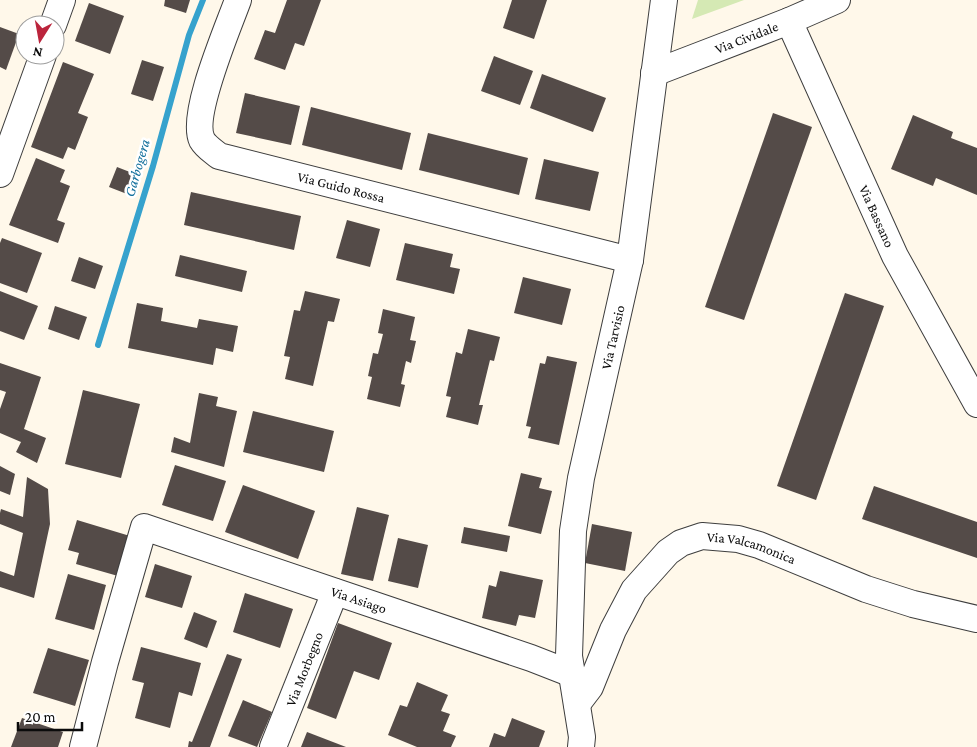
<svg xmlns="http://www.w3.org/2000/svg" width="977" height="747" viewBox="0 0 977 747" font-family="'Crimson Pro',serif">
	<rect width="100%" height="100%" fill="#fff8ea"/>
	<!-- green -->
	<polygon fill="#d5e9b4" points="698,0 744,0 692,19"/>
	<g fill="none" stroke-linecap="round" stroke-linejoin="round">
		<!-- stream -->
		<polyline stroke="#36a2cd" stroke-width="6" points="98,345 153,166 189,35 203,0"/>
	</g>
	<!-- building -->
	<g fill="#544b48">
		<polygon points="165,0 190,0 186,13 164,6"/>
		<polygon points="287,0 321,0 304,46 295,43 285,70 254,59 265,30 275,33"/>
		<polygon points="512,0 547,0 534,39 503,28"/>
		<polygon points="89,3 124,16 110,54 75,41"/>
		<polygon points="0,27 19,34 6,70 0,67"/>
		<polygon points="494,56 533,71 520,105 481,91"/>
		<polygon points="142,60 164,67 153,101 131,94"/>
		<polygon points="63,62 94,74 78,113 88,117 75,150 68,147 63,159 31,147"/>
		<polygon points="542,74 606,98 593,132 530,108"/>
		<polygon points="245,93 300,106 291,145 236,133"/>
		<polygon points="311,107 411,133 402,170 302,145"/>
		<polygon points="773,113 812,127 744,320 705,307"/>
		<polygon points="913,115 953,132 951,138 977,148 977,195 936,178 933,186 891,169"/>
		<polygon points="428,133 528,158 519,195 419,170"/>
		<polygon points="36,158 65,170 60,182 70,186 57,220 65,223 58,243 9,225"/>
		<polygon points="544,159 599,172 590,211 535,199"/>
		<polygon points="117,167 135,174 127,194 109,187"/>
		<polygon points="191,192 301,216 294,250 184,225"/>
		<polygon points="347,220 380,229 370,267 336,258"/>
		<polygon points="2,238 42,253 27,293 0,283 0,243"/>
		<polygon points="405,243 453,254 450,267 460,269 454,294 396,280"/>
		<polygon points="180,255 247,271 242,292 175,276"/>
		<polygon points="79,257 103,266 95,289 71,281"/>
		<polygon points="523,277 571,289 562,325 514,313"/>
		<polygon points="0,291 38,306 24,340 0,331"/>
		<polygon points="305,291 340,299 334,322 328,321 313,386 285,379 290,357 284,356 294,310 300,311"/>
		<polygon points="845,293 884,306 816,500 777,486"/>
		<polygon points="137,303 163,308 161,321 197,328 199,319 238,326 233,352 216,348 213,365 128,348"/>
		<polygon points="55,306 87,317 79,340 48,329"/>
		<polygon points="383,309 415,317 410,340 416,341 411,363 406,361 401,384 405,385 400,407 367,399 372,377 368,376 373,353 378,354 383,334 378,333"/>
		<polygon points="468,329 500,337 494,361 490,360 479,405 483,405 478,425 446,417 451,397 446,396 456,352 462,354"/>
		<polygon points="547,356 577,362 559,445 528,438 531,427 526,426 540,363 545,364"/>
		<polygon points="0,363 41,377 24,429 46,438 37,463 16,452 21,442 0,433 0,409 6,392 0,390"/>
		<polygon points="83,390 140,404 121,478 65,464"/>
		<polygon points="199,393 218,397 216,406 237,411 224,467 171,452 174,437 190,443"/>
		<polygon points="253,411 334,431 324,472 243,452"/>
		<polygon points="175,465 226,481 213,521 162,505"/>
		<polygon points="0,466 15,474 10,495 0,491"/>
		<polygon points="521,473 542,478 539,488 552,491 541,534 508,526"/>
		<polygon points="27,477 48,489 50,524 34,598 0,587 0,571 14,576 23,533 0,524 0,513 1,509 23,517"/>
		<polygon points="243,485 315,511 298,559 225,532"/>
		<polygon points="874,486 977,522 977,558 862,519"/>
		<polygon points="357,507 389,515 373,581 341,574"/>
		<polygon points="77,520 130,536 118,576 76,564 79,553 68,550"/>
		<polygon points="592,524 632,532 625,571 585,563"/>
		<polygon points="464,527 510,536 507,552 461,543"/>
		<polygon points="398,538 428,545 418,588 388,581"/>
		<polygon points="155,564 192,576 182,608 145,597"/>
		<polygon points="500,571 543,580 535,618 519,615 516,626 482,618 489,585 496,587"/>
		<polygon points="68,574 106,585 94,630 55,619"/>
		<polygon points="245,593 293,609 280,648 233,632"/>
		<polygon points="194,612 217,621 207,648 184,639"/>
		<polygon points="338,623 392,643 379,680 354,671 336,719 307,708"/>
		<polygon points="141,647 201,663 192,696 179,692 170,728 135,718 144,683 132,680"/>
		<polygon points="48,648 89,660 75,706 33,693"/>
		<polygon points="227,654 242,659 210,747 188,747 189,741 192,742"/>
		<polygon points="417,682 448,695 441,711 450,714 443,731 456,736 451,747 417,747 388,735 400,705 407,707"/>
		<polygon points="243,700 272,712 257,747 228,736"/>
		<polygon points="22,718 63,732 58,747 11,747"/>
		<polygon points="512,718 545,731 539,747 489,747 494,733 505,737"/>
		<polygon points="307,732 346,747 301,747"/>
	</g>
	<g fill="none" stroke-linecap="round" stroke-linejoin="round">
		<defs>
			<g id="minor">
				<path id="s1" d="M 238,0 C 228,28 190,115 202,140 C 206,147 213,151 219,156 L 630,260"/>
				<path id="s2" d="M 789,21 L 895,256 L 977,404"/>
				<polyline points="53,25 62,0"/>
				<path id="s3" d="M 654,73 L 789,21 L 837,0"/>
				<polyline points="0,174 43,55"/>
				<path id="s4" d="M 577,704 L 590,687 L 613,630 L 634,590 L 668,552 L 681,543 L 702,536 L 738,539 L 759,545 L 866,589 L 913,604 L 977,619"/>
				<path id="s5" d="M 83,747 L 105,662 L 144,527 L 531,658 L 572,674"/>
				<path id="s6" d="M 273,747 L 335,592"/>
				<path id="s7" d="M 581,747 L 582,737 L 569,656 L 573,531 L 581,478 L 630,260 L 664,0"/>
			</g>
		</defs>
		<!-- minor casing -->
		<use href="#minor" stroke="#3e3e3e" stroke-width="28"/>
		<!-- minor -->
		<use href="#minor" stroke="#fff" stroke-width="26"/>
	</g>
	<g text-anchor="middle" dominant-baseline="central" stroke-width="5" stroke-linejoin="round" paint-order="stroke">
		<!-- street labels -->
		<g font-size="14" fill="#0b0b0b" stroke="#fff">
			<text stroke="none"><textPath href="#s3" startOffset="99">Via Cividale</textPath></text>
			<text stroke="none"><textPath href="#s1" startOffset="296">Via Guido Rossa</textPath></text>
			<text stroke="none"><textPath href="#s2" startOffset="214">Via Bassano</textPath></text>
			<text stroke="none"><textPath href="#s7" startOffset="415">Via Tarvisio</textPath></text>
			<text stroke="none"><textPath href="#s4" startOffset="268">Via Valcamonica</textPath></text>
			<text stroke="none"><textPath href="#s5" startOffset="455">Via Asiago</textPath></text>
			<text stroke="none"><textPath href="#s6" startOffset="84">Via Morbegno</textPath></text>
		</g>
		<!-- water labels -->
		<g font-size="15" font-style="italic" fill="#15719d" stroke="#fff">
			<text transform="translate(137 168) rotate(-74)">Garbogera</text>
		</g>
	</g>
	<!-- north arrow -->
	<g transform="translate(40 40) rotate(191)"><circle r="24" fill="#ffffff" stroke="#9d9d9d"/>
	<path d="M0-4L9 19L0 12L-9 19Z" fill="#bb243c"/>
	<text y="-8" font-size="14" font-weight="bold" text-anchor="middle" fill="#0b0b0b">N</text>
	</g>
	<!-- scale -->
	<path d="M18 722v8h64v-8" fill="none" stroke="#0b0b0b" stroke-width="2.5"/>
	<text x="25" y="722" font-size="15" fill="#0b0b0b" stroke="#ffffff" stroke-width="4" paint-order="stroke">20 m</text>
</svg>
